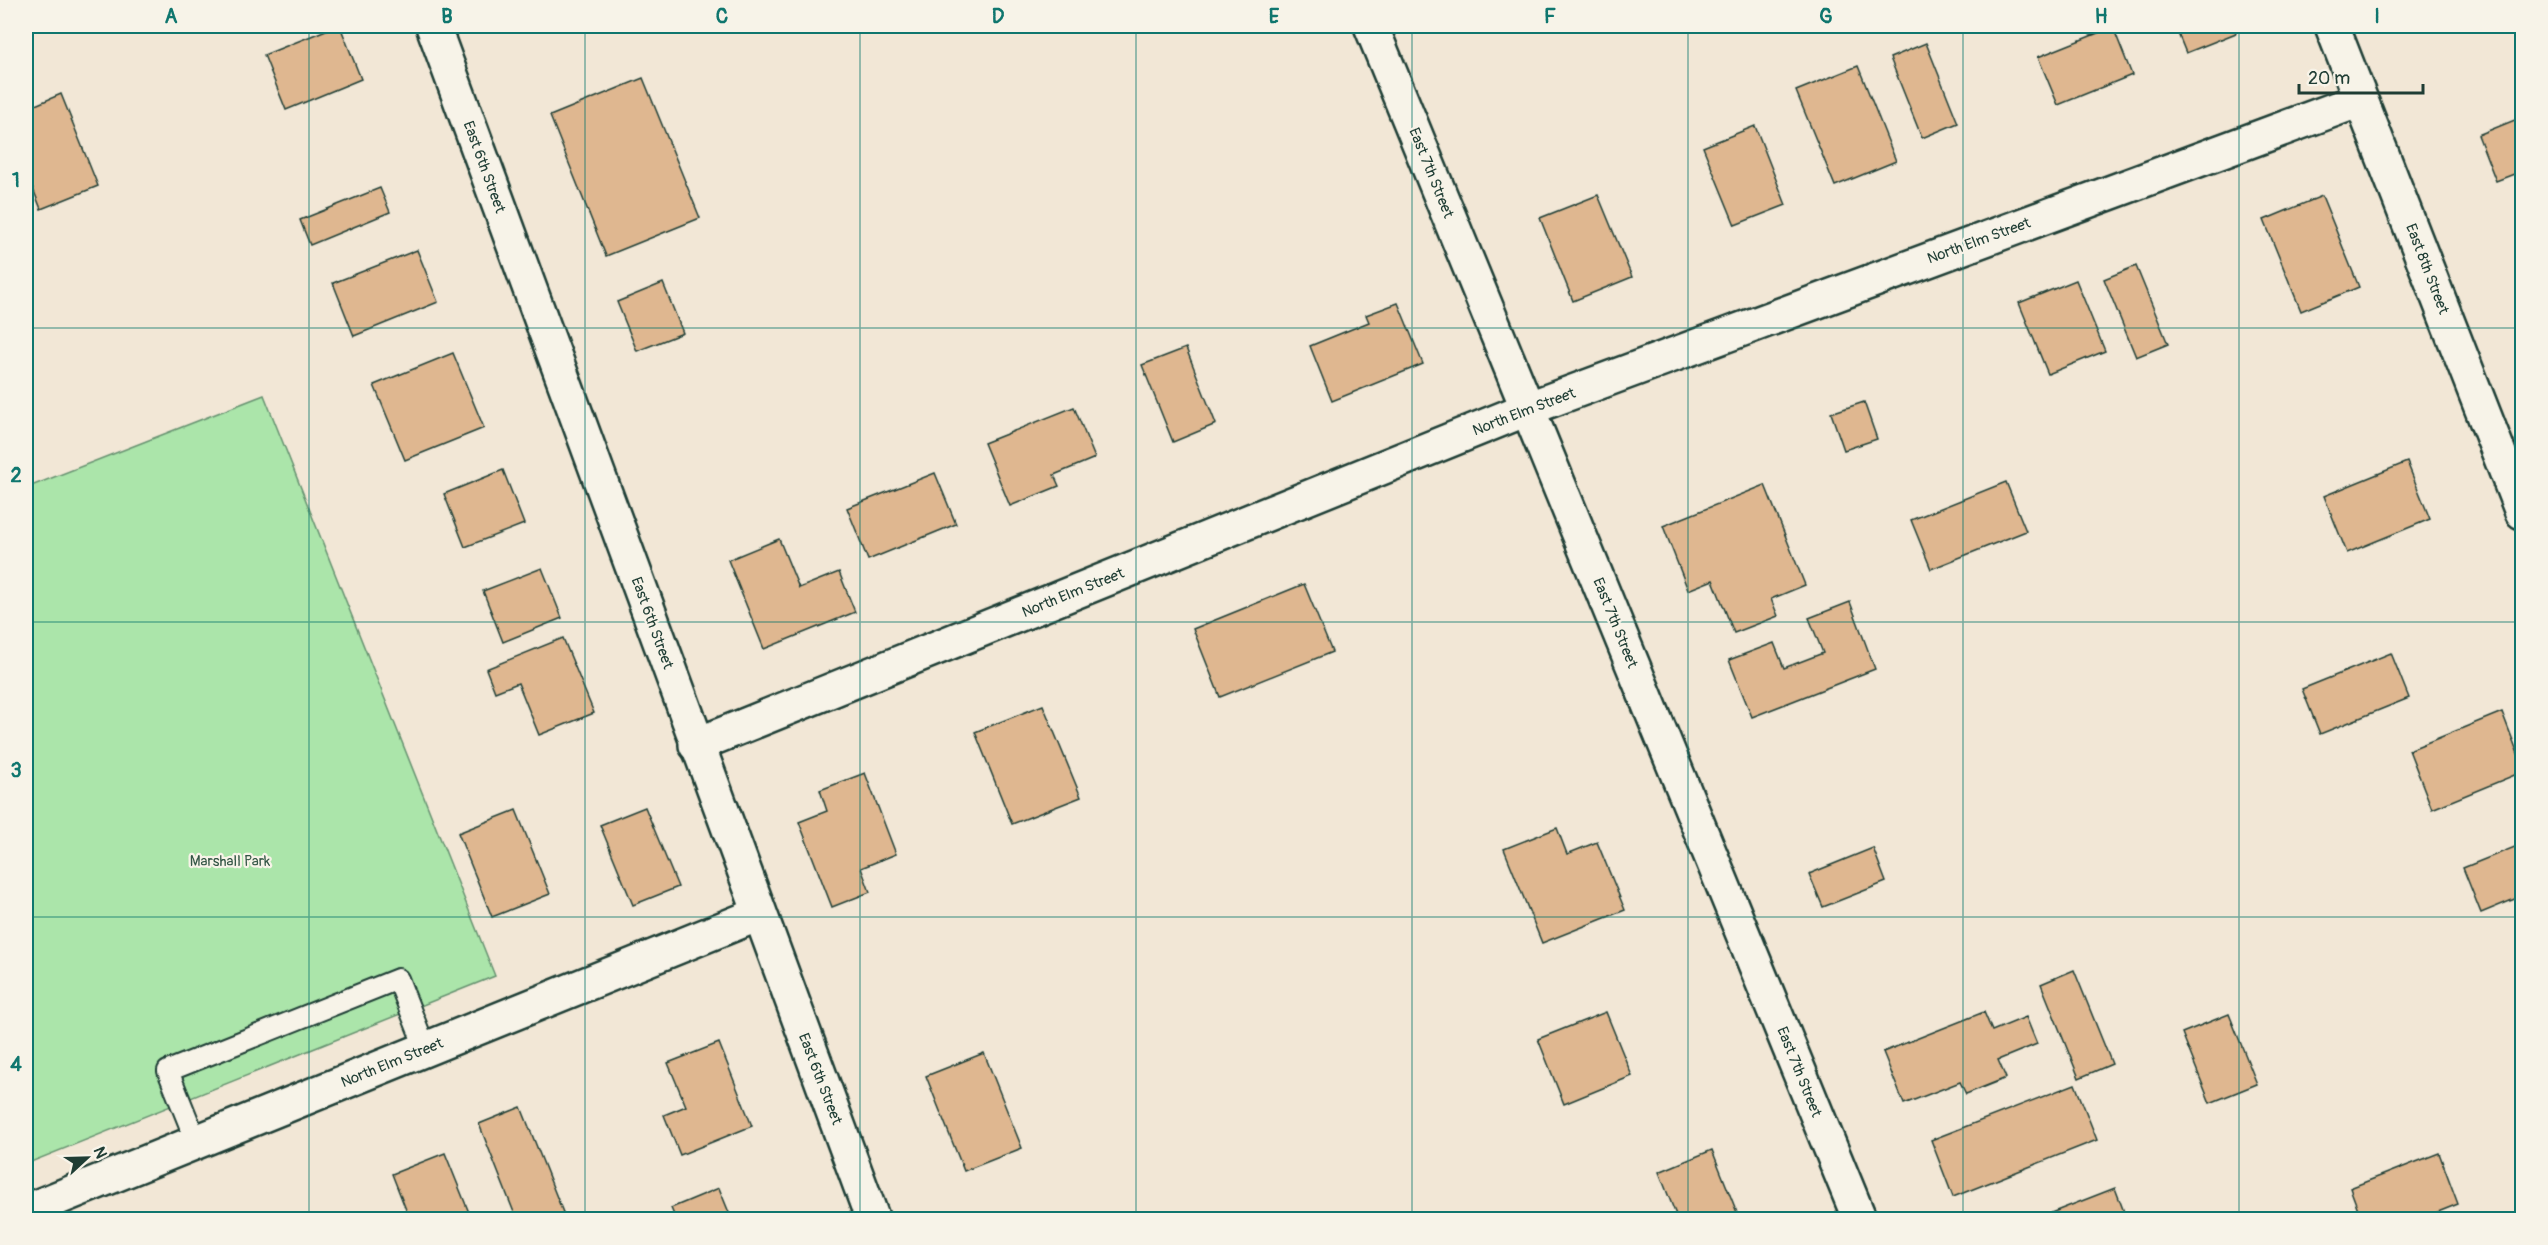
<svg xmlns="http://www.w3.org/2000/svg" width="2548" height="1245" viewBox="0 0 2548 1245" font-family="Pangolin,sans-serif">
	<rect width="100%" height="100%" fill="#f2e7d6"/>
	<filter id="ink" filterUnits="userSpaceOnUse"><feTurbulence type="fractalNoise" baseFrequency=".0167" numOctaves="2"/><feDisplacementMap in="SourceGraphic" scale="12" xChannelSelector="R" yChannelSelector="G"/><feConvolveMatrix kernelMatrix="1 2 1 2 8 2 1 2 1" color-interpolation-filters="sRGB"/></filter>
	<g filter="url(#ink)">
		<!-- green -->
		<polygon fill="#abe5aa" stroke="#65916f" stroke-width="1.5" points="264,395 495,976 26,1164 26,488"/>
		<!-- building -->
		<g fill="#dfb790" stroke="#1f3d34" stroke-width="1.5">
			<polygon points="336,26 340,26 361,79 286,110 264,55"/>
			<polygon points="2175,26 2233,26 2236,33 2186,53"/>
			<polygon points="2113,27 2132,75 2058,105 2038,57"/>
			<polygon points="1926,43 1958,123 1922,138 1890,58"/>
			<polygon points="1858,66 1896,161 1835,186 1796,91"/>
			<polygon points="643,78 700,218 606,256 550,116"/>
			<polygon points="61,94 98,186 41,209 26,171 26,109"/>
			<polygon points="2522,117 2522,171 2496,181 2478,135"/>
			<polygon points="1755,126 1786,205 1735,225 1703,147"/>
			<polygon points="380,188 390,212 310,245 300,220"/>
			<polygon points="1598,195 1632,277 1573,301 1540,218"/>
			<polygon points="2322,196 2359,287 2301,311 2264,220"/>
			<polygon points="417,250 438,302 354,336 333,283"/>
			<polygon points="2136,266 2168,344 2136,357 2104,279"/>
			<polygon points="2076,280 2105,351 2048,374 2019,303"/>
			<polygon points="663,283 683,333 637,351 617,302"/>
			<polygon points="1398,303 1423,364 1332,401 1310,346 1369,322 1366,315"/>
			<polygon points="1186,348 1216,424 1173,442 1142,365"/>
			<polygon points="453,353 484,428 405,460 374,385"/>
			<polygon points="1864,402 1877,439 1844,450 1831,413"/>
			<polygon points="1074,407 1095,458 1054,475 1059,486 1010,506 984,443"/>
			<polygon points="2407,462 2430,519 2347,553 2324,496"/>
			<polygon points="503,470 524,524 465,547 444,494"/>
			<polygon points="935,473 956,524 868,560 847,508"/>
			<polygon points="2006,482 2026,531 1931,569 1911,520"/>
			<polygon points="1765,485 1805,585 1771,599 1778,616 1734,633 1713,580 1688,590 1663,526"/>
			<polygon points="779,539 799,588 839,572 855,612 764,649 728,560"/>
			<polygon points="542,568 562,618 503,642 483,591"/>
			<polygon points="1304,584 1332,652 1220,697 1193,629"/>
			<polygon points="1850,602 1875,669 1752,717 1729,660 1774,643 1784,668 1823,653 1809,618"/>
			<polygon points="563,638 594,713 539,735 518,683 495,692 486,669"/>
			<polygon points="2391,653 2409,698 2320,734 2302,689"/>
			<polygon points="1043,705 1081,797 1012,824 975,732"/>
			<polygon points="2502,712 2522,764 2522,772 2432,809 2409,750"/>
			<polygon points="865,773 896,854 861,868 870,892 832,907 799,822 827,811 820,790"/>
			<polygon points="645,807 678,887 633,905 600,825"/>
			<polygon points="516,810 550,894 492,917 458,833"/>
			<polygon points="1557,828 1567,854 1597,842 1625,910 1542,943 1504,849"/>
			<polygon points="2522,844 2522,896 2481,913 2463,868"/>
			<polygon points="1873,848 1886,882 1823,907 1809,874"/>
			<polygon points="2074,970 2112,1064 2079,1078 2041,984"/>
			<polygon points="1606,1012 1632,1076 1564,1104 1538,1039"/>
			<polygon points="1984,1012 1992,1031 2026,1017 2037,1044 1998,1060 2006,1078 1966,1094 1960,1082 1904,1104 1883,1052"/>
			<polygon points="2229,1014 2257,1084 2210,1103 2182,1033"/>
			<polygon points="719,1043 752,1126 680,1155 664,1115 686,1106 668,1063"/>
			<polygon points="984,1053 1022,1148 964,1171 926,1076"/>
			<polygon points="2075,1084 2097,1140 1953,1197 1931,1140"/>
			<polygon points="521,1107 566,1220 517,1220 479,1124"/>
			<polygon points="1712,1150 1740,1220 1678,1220 1659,1172"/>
			<polygon points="445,1153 472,1220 410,1220 392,1174"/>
			<polygon points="2439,1153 2458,1204 2418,1220 2362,1220 2350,1188"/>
			<polygon points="719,1188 732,1220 676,1220 671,1208"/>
			<polygon points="2115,1188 2127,1220 2033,1220"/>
		</g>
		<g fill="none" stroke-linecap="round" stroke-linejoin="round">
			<defs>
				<polyline id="service" points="196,1141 168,1071 398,979 426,1050"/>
				<g id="minor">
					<polyline points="433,26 873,1220"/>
					<polyline points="1371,26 1860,1220"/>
					<polyline points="2332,26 2522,512"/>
					<polyline points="696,745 1527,409 2360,100"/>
					<polyline points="26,1211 759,914"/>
				</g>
			</defs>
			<!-- service casing -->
			<use href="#service" stroke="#1f3d34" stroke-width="24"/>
			<!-- minor casing -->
			<use href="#minor" stroke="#1f3d34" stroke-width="38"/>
			<!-- service -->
			<use href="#service" stroke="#f7f3e8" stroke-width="20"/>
			<!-- minor -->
			<use href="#minor" stroke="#f7f3e8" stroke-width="33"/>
		</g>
	</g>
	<!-- grid -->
	<path fill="none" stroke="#0f766e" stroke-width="1.5" stroke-opacity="0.55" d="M 309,26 L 309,1220M 585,26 L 585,1220M 860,26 L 860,1220M 1136,26 L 1136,1220M 1412,26 L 1412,1220M 1688,26 L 1688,1220M 1963,26 L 1963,1220M 2239,26 L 2239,1220M 26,328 L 2522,328M 26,622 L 2522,622M 26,917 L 2522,917"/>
	<g text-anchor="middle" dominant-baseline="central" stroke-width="4.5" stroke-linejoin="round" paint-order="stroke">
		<!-- street labels -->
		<g font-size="15" fill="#1f3d34" stroke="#f7f3e8">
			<text transform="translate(484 167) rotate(70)">East 6th Street</text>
			<text transform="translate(1431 173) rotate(68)">East 7th Street</text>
			<text transform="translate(1979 241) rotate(-20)">North Elm Street</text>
			<text transform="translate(2427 269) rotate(69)">East 8th Street</text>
			<text transform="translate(1524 412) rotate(-21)">North Elm Street</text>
			<text transform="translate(1073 593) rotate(-22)">North Elm Street</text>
			<text transform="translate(652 623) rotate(70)">East 6th Street</text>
			<text transform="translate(1615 623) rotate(68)">East 7th Street</text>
			<text transform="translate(392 1063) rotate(-22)">North Elm Street</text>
			<text transform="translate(1799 1072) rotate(68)">East 7th Street</text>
			<text transform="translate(820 1079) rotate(69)">East 6th Street</text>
		</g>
		<!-- park labels -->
		<g font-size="15" fill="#345646" stroke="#f7f3e8">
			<text x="230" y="861">Marshall Park</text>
		</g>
	</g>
	<!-- margin -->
	<rect width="2548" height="1245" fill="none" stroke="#f7f3e8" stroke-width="66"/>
	<!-- north arrow -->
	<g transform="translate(87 1158) rotate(68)" stroke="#f7f3e8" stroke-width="4.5" paint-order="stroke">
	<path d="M0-4.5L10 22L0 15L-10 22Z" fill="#1f3d34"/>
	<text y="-9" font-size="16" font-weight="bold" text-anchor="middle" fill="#1f3d34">N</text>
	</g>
	<!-- scale -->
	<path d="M2299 84v9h124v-9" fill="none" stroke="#1f3d34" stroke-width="3"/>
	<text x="2308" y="84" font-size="18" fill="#1f3d34" stroke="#f7f3e8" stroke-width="4.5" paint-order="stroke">20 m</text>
	<rect x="33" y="33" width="2482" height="1179" fill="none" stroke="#0f766e" stroke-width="2"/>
	<g font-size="20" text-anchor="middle" font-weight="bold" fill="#0f766e">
		<text x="171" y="23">A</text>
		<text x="447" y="23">B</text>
		<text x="722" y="23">C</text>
		<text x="998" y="23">D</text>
		<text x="1274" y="23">E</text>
		<text x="1550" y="23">F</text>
		<text x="1826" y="23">G</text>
		<text x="2101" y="23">H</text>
		<text x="2377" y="23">I</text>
		<text x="16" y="187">1</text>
		<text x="16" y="482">2</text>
		<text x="16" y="777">3</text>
		<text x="16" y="1071">4</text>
	</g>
</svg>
